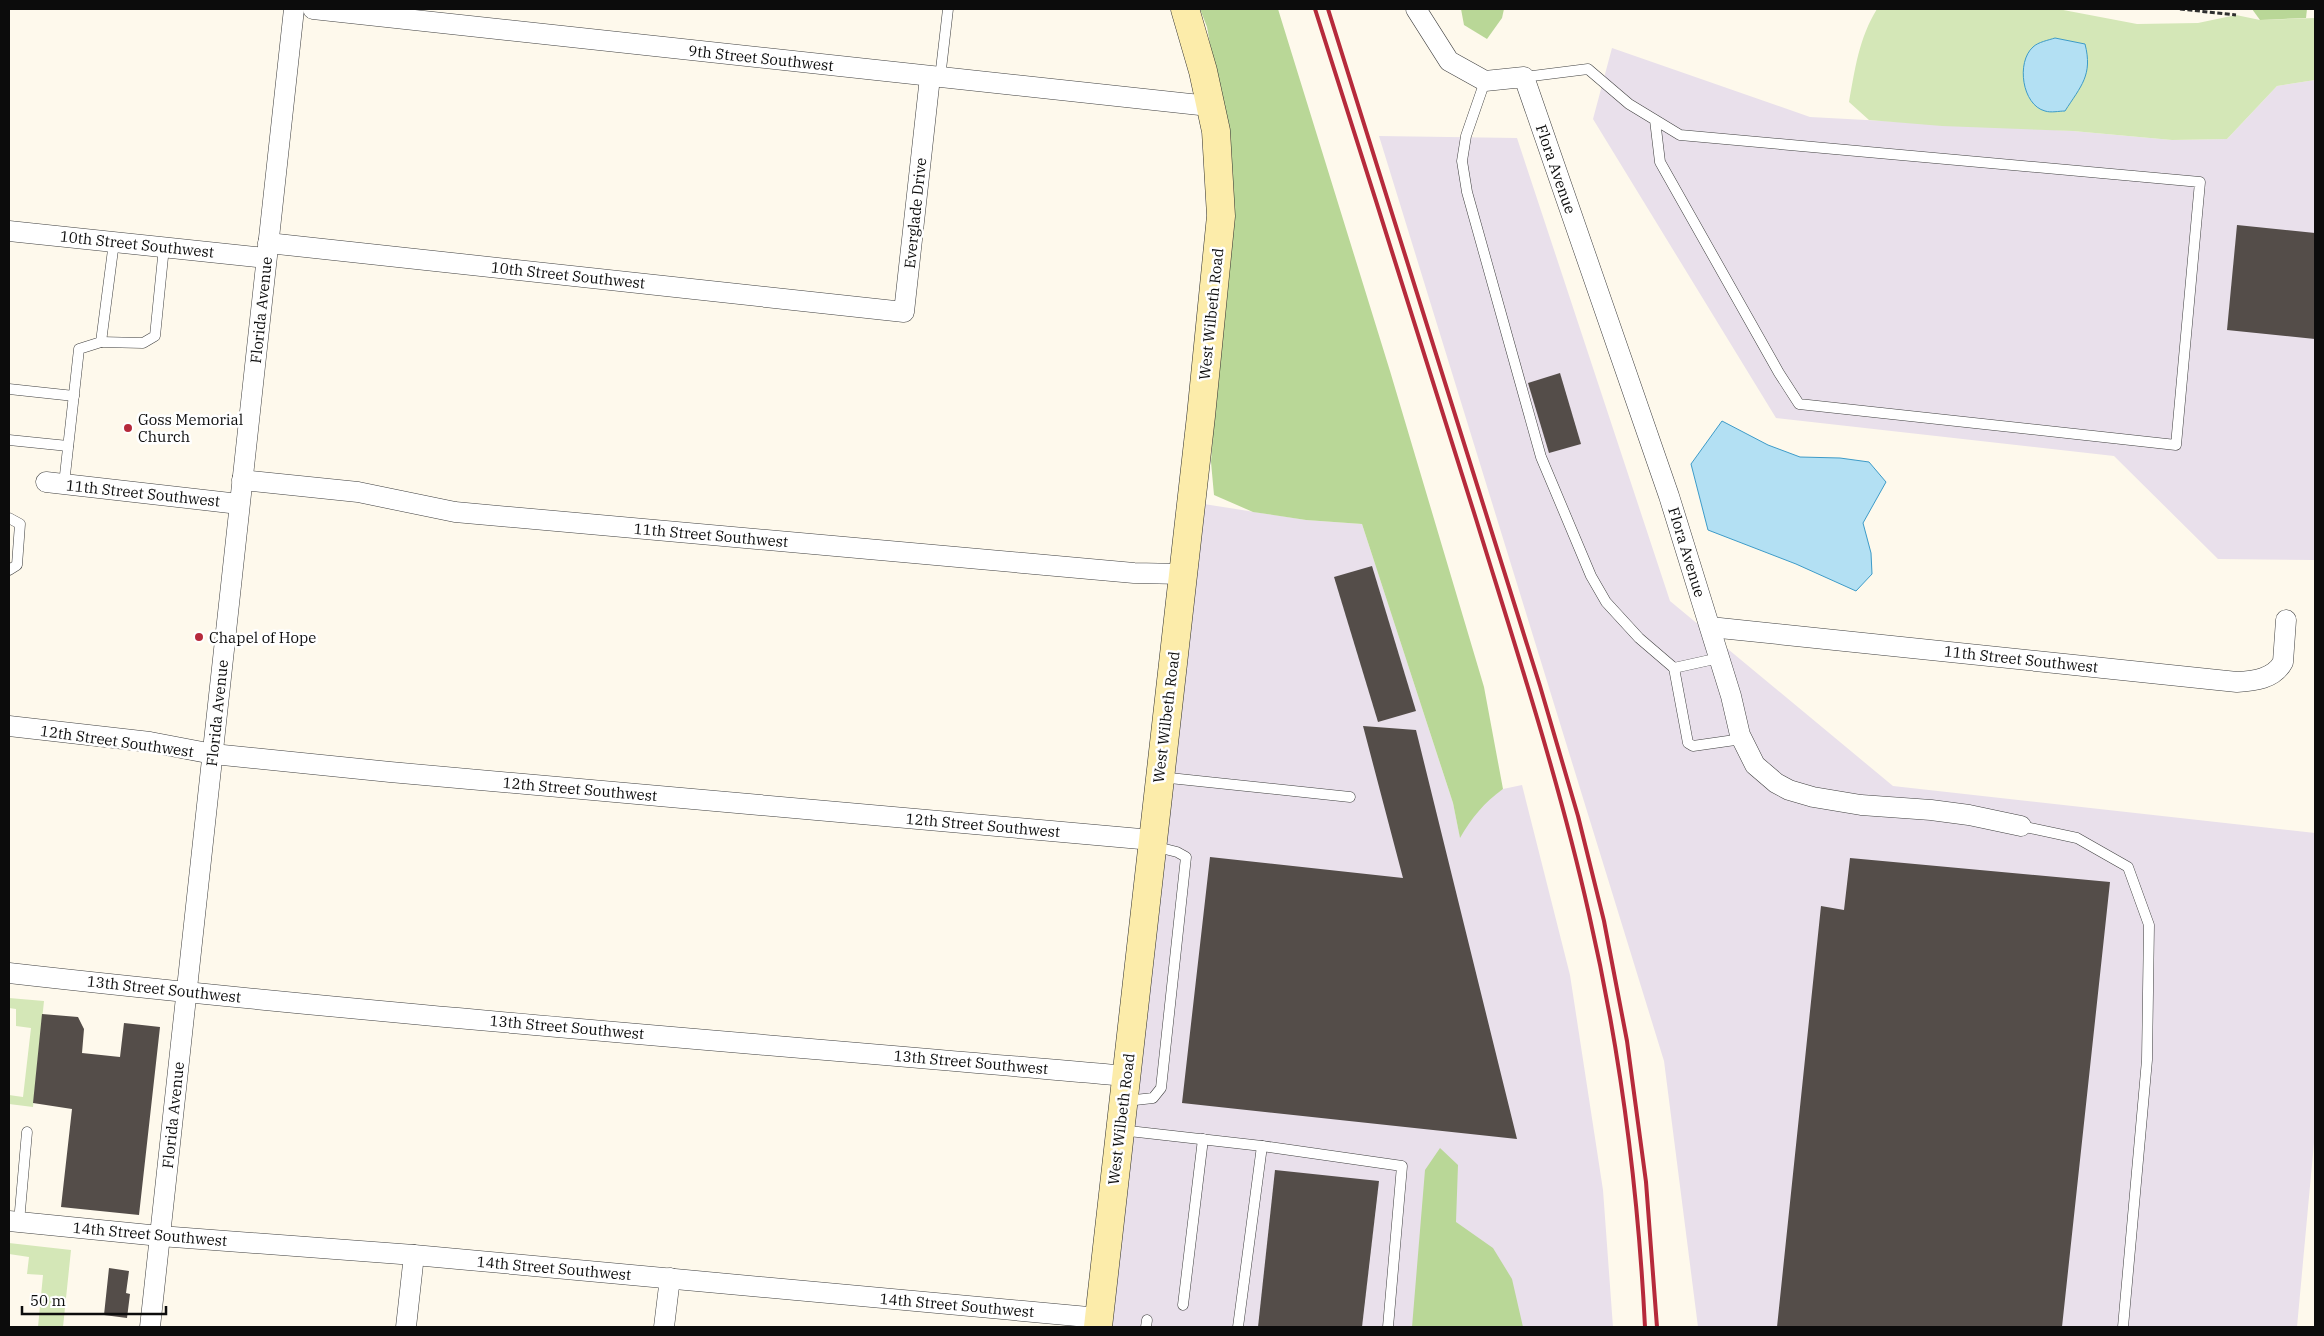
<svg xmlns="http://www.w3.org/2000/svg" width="2324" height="1336" viewBox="0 0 2324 1336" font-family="'IBM Plex Serif',serif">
	<rect width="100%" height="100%" fill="#fef9ec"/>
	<!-- industrial -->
	<g fill="#e9e0eb">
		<polygon points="1612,48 1810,117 2073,131 2172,140 2227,139 2277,86 2315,80 2315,560 2218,559 2114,456 1776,418 1593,119"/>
		<polygon points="1379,136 1517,138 1670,601 1893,786 2315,833 2315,1132 2297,1327 1698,1327 1664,1061"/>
		<polygon points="1191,502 1306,520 1362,524 1453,803 1460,837 1470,820 1486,801 1503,789 1522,785 1570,975 1603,1190 1613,1327 1098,1327"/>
	</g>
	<!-- green -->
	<g fill="#d4e7b7">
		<path d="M 1877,9 L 2058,9 L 2137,24 L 2198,23 L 2236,15 L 2260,20 L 2315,18 L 2315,80 L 2277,86 L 2227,139 L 2172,140 L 2073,131 L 1942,126 L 1869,120 L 1849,102 C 1855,69 1859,38 1877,9 Z"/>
		<polygon points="9,998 44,1001 33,1107 9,1104 9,1095 23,1097 31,1028 16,1026 16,1009 9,1008"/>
		<polygon points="9,1243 71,1250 63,1327 38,1327 43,1275 27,1274 29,1257 9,1254"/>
	</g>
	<!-- forest -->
	<g fill="#b9d797">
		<path d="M 1200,9 L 1278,9 L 1390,371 L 1484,687 L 1503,789 C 1484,803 1472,817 1460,838 L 1453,803 L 1362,524 L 1306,520 L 1253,512 L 1214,495 L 1211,462 L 1221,321 L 1223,118 L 1207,27 Z"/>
		<polygon points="1461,9 1504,9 1502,18 1487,39 1464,25"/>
		<polygon points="2252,9 2307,9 2306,18 2260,20"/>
		<polygon points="1440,1148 1458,1165 1456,1222 1493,1248 1512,1279 1523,1327 1412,1327 1425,1170"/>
	</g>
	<!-- water -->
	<g fill="#b3e0f3" stroke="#3d9bc8">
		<path d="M 2055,38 L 2085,44 C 2093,75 2081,86 2065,111 C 2059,111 2051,113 2045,111 C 2022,105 2016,62 2033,47 C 2038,42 2049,40 2055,38 Z"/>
		<polygon points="1722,421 1768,445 1800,457 1840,458 1869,462 1886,482 1863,523 1871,553 1872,574 1856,591 1796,564 1708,530 1691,464"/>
	</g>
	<!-- building -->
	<g fill="#544d49">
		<polygon points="2237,225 2315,233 2315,339 2227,330"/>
		<polygon points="1560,373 1581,444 1549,453 1528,383"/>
		<polygon points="1372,566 1416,711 1378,722 1334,577"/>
		<polygon points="1363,726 1416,730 1517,1139 1182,1103 1210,857 1403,878"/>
		<polygon points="1850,858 2110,882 2062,1327 1777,1327 1821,906 1844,910"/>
		<polygon points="42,1014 78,1017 84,1029 82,1053 120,1057 124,1023 160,1027 139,1215 61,1207 72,1109 33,1103"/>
		<polygon points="1275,1170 1379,1181 1362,1327 1258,1327"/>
		<polygon points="109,1268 129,1271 126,1293 130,1294 127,1318 104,1315"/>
	</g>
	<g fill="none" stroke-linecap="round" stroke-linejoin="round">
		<defs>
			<g id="service">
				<polyline points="1524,77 1588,69 1629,104 1680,135 2200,182 2176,445 1799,404 1779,373 1660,162 1655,120"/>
				<polyline points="940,78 948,9"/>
				<polyline points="1485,81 1466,136 1462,161 1467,192 1541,457 1591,576 1606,602 1639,638 1674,668"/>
				<polyline points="101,342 143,343 155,336 164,247"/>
				<polyline points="9,389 74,396"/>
				<polyline points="9,440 68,446"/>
				<polyline points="64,484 79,349 101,342 114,242"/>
				<polyline points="9,518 20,524 17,565 9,570"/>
				<polyline points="1719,658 1674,668 1688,743 1693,746 1742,739"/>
				<polyline points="1160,777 1350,797"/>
				<polyline points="2021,826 2077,838 2128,867 2149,925 2147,1060 2123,1327"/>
				<polyline points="1126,1101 1153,1098 1161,1088 1186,857 1177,852 1153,846"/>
				<polyline points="1120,1130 1262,1146 1402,1166 1388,1327"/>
				<polyline points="19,1222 27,1132"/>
				<polyline points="1183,1305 1203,1139"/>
				<polyline points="1146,1327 1147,1320"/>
				<polyline points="1238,1327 1262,1146"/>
			</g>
			<g id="minor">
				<polyline points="313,9 1209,106"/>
				<polyline points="1416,9 1449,61 1485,81 1524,77 1669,496 1731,696 1740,735 1755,765 1776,783 1789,790 1813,797 1861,805 1931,810 1969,815 2021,826"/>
				<polyline points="9,231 266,258"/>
				<polyline points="268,243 904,312 930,77"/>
				<polyline points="242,480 358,492 455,512 1134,573 1183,574"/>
				<polyline points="46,482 239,504"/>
				<path d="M 1710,627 L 2237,682 C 2254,681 2274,679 2283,662 L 2286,620"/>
				<polyline points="9,726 150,742 213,754 390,772 1152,840"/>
				<path d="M 9,973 C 380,1015 754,1043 1126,1076"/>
				<polyline points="9,1221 160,1236 414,1255 1099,1318"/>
				<polyline points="150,1327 294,9"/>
				<polyline points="406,1327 414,1255"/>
				<polyline points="664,1327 670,1278"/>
			</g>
			<polyline id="secondary" points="1098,1327 1201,416 1221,216 1216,131 1203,71 1185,9"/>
		</defs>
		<!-- service casing -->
		<use href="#service" stroke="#3f3f3f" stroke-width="11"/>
		<!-- minor casing -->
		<use href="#minor" stroke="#3f3f3f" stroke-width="21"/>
		<!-- secondary casing -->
		<use href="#secondary" stroke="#2e2e2e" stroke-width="29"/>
		<!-- path -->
		<polyline stroke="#2e2e2e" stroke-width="3" stroke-dasharray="5 2.5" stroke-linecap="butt" points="2180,9 2236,15"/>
		<!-- service -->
		<use href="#service" stroke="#fff" stroke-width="10"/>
		<!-- minor -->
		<use href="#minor" stroke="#fff" stroke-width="20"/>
		<!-- secondary -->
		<use href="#secondary" stroke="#fcecaa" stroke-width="28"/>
		<!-- rail -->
		<g stroke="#b62a3b" stroke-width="4">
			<path d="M 1315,9 C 1369,179 1423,348 1476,519 C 1516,649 1559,780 1589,914 C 1620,1049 1638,1188 1645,1327"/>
			<polyline points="1328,9 1540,686 1578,816 1604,921 1627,1041 1646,1182 1657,1327"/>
		</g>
	</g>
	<!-- markers -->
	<g fill="#b62a3b" stroke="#fff" stroke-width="2">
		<circle cx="128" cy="428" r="5"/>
		<circle cx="199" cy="637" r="5"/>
	</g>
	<g text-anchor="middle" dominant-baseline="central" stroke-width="5" stroke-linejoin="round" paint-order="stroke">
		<!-- street labels -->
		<g font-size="15" fill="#0c0c0c" stroke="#fff">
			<text transform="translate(761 58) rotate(6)">9th Street Southwest</text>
			<text transform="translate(1556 169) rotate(71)">Flora Avenue</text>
			<text transform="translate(915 213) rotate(-84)">Everglade Drive</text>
			<text transform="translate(137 244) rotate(6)">10th Street Southwest</text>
			<text transform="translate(568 275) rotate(6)">10th Street Southwest</text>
			<text transform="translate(261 310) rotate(-84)">Florida Avenue</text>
			<text transform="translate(1211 314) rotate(-84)">West Wilbeth Road</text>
			<text transform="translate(143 493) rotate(6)">11th Street Southwest</text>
			<text transform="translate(711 535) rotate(5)">11th Street Southwest</text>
			<text transform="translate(1687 552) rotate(73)">Flora Avenue</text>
			<text transform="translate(2021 659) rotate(6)">11th Street Southwest</text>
			<text transform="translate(217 713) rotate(-84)">Florida Avenue</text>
			<text transform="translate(1166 717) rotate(-83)">West Wilbeth Road</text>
			<text transform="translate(117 741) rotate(8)">12th Street Southwest</text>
			<text transform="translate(580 789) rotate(5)">12th Street Southwest</text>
			<text transform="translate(983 825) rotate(5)">12th Street Southwest</text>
			<text transform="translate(164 989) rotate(6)">13th Street Southwest</text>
			<text transform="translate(567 1027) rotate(5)">13th Street Southwest</text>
			<text transform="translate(971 1062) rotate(5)">13th Street Southwest</text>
			<text transform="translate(173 1115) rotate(-84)">Florida Avenue</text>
			<text transform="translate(1121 1119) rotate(-83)">West Wilbeth Road</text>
			<text transform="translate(150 1234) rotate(5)">14th Street Southwest</text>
			<text transform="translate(554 1268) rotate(5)">14th Street Southwest</text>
			<text transform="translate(957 1305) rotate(5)">14th Street Southwest</text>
		</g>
		<!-- poi labels -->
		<g font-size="15" fill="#0c0c0c" stroke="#fff" text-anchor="start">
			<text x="138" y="419">Goss Memorial<tspan x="138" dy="17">Church</tspan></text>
			<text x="209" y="637">Chapel of Hope</text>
		</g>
	</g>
	<!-- border -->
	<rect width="2324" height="1336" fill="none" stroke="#0c0c0c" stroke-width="20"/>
	<!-- scale -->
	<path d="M22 1306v8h144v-8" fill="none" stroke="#0c0c0c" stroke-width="2.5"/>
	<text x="30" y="1306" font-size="15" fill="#0c0c0c" stroke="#ffffff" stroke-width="4" paint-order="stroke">50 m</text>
</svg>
